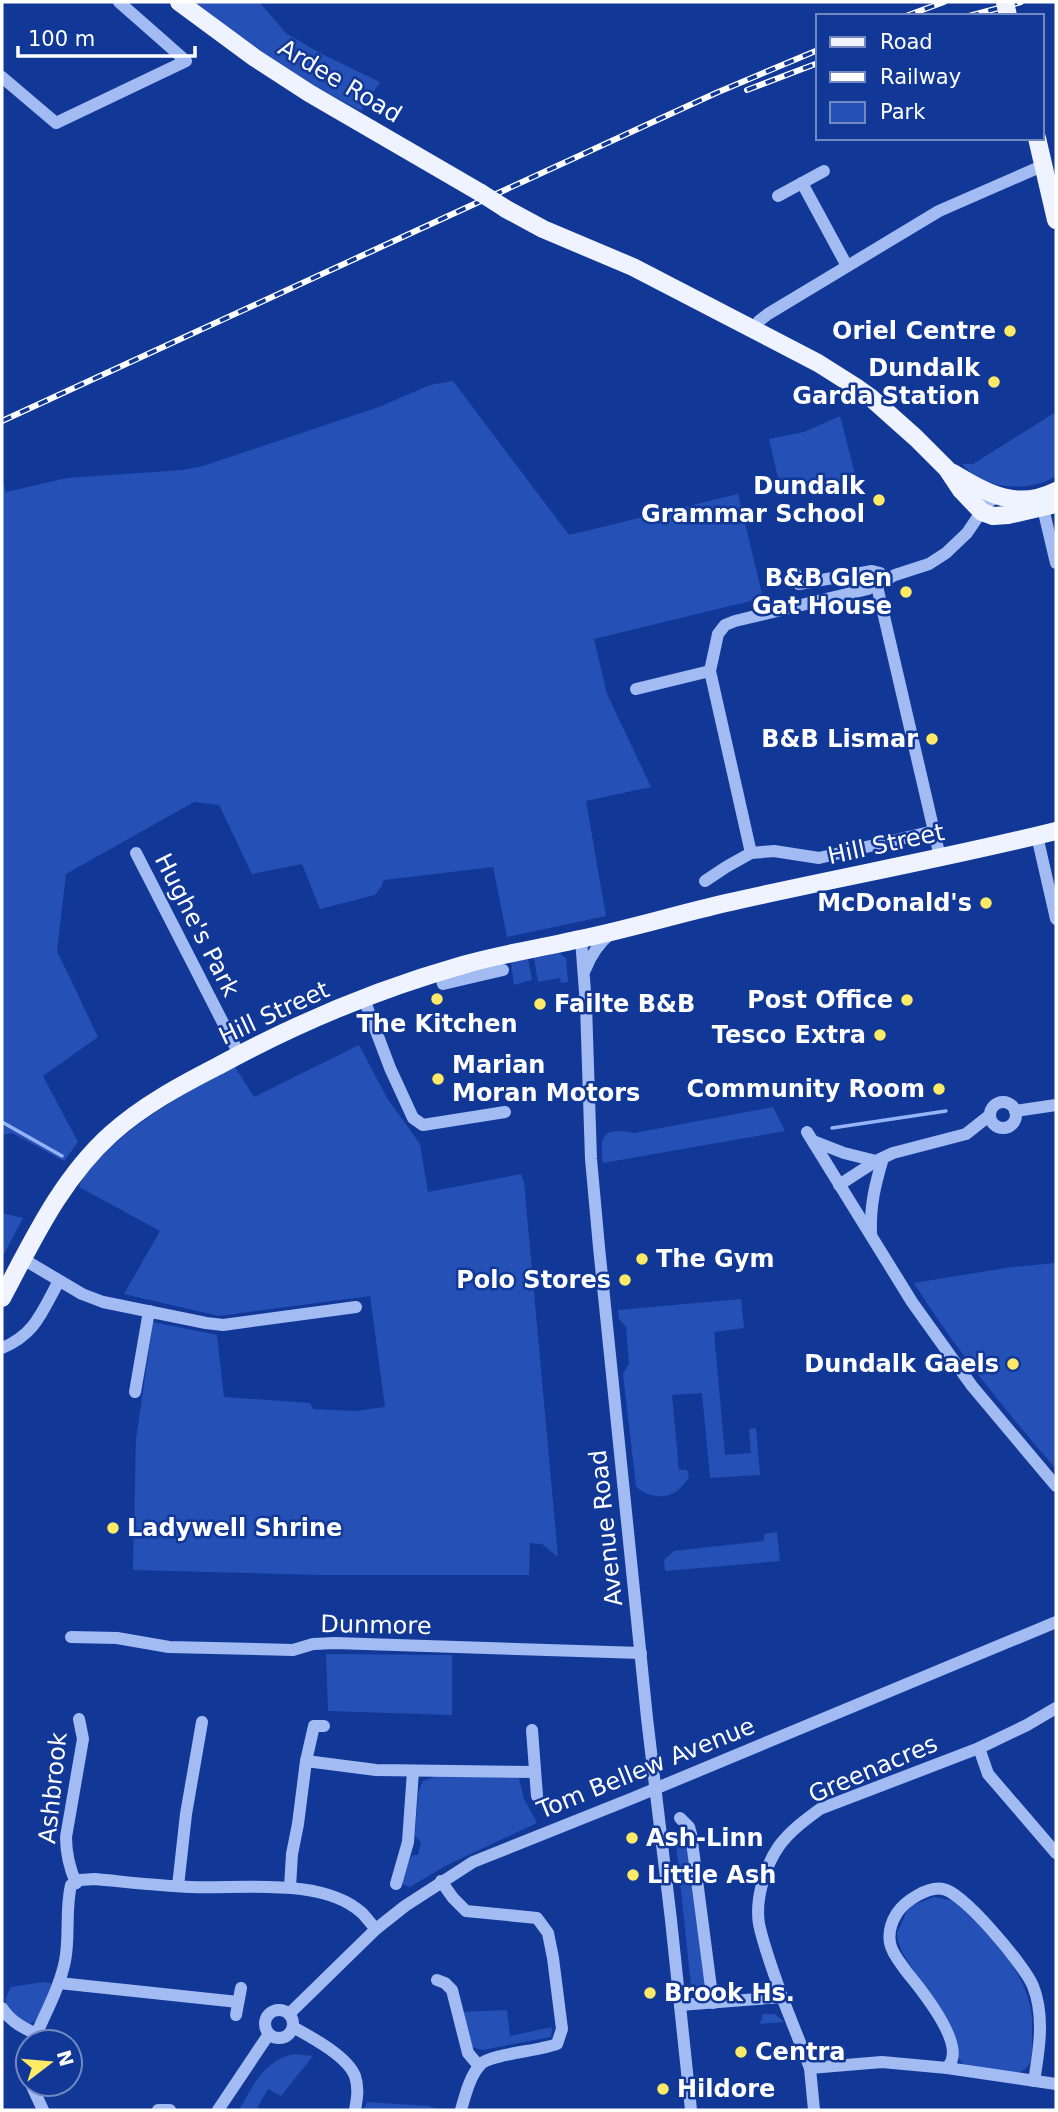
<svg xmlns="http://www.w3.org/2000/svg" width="1058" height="2112" viewBox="0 0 1058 2112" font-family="'DejaVu Sans',sans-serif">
	<rect width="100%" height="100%" fill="#123897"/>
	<!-- green -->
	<g fill="#2550b6">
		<polygon points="192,2 259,2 287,34 322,54 380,82 361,111 295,75"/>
		<polygon points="453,381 569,535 738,494 763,598 594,639 607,694 651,787 586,801 606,916 507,937 493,867 384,880 381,887 375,895 320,909 302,864 252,874 219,805 194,802 66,874 57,951 98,1037 43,1076 78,1142 64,1161 12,1133 2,1135 2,480 6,492 67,478 183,470 203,466 379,407 430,385"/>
		<path d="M 1056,412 L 1056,476 C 1029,493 984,490 962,464 L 973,464 Z"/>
		<polygon points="840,416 856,478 782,495 769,439 804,432"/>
		<polygon points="559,953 566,958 568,982 561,983 560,978 538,982 534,958"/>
		<polygon points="528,959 532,980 514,985 511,962"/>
		<path d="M 359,1045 L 387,1098 L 420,1144 L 428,1192 L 521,1174 L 524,1182 L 558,1557 L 542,1544 L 530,1543 L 529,1575 L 321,1575 L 133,1570 L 136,1439 L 153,1322 L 217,1335 L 224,1397 L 310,1403 L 313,1409 L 355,1411 L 385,1407 L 370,1296 L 219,1316 L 124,1294 L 160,1231 L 79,1187 C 84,1172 94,1164 105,1153 C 142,1116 189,1091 235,1067 L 254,1097 Z"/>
		<path d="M 773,1107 L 785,1131 L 603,1163 C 599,1134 604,1127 634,1133 Z"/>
		<polygon points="2,1213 23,1218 2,1258"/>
		<path d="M 1056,1263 L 1056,1469 C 1005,1410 956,1350 914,1283 L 1012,1267 Z"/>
		<path d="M 741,1299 L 744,1328 L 714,1332 L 725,1455 L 751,1453 L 749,1429 L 756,1428 L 760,1475 L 710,1478 L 702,1393 L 672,1395 L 679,1470 L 687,1470 L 689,1478 C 685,1482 682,1487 677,1491 C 666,1500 645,1497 636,1486 L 623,1374 L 629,1364 L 626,1327 L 619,1319 L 618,1310 Z"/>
		<polygon points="777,1532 780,1561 665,1571 664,1560 674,1551 764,1541 764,1534"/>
		<polygon points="326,1654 452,1655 452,1715 328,1711"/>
		<polygon points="437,1776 519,1778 524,1799 537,1823 447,1865 410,1887 402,1884 409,1860 413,1855 418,1855 421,1842 415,1836 418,1793 423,1781"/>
		<polygon points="675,1833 689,1841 706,1990 699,1991 691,1986"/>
		<path d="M 934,1897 L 950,1900 L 957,1904 C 986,1932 1021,1965 1030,2005 C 1033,2017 1032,2031 1032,2043 C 1032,2057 1032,2070 1016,2073 L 967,2066 L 962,2063 L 958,2057 L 955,2037 L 902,1952 L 898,1941 L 897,1933 L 907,1911 L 913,1905 Z"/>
		<path d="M 43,1982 L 54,1984 L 38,2020 L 29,2024 C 22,2021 8,2012 6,2004 C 4,1999 9,1992 11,1987 Z"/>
		<polygon points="507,2010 510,2036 552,2027 551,2037 482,2050 472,2047 462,2012"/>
		<polygon points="763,2014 775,2014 784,2022 760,2024"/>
		<path d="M 294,2054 L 313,2056 L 281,2096 L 268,2089 L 256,2110 L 239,2110 C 253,2086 264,2060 294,2054 Z"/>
		<polygon points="367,2102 429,2106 439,2110 364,2110"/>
	</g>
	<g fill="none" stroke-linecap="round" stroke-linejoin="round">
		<!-- stream -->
		<g stroke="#95b3f6" stroke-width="3.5">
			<polyline points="2,1122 62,1156"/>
			<polyline points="832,1128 946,1111"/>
		</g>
		<!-- minor -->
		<g stroke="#a3bbf3" stroke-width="12">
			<polyline points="2,77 56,123 186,61 119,2"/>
			<polyline points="802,183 847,266"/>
			<polyline points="778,196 824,171"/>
			<polyline points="754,330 759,321 768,314 939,211 1042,166"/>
			<polyline points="1043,508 1056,563"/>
			<polyline points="795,573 799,584 872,571 880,573 888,580"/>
			<polyline points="877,586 940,857"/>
			<polyline points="636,689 710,671"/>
			<polyline points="1037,836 1056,919"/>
			<polyline points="136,853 239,1054"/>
			<polyline points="751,853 710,671 718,634 725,625 735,621 868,589 895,575 929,564 946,553 967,533 988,502 997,497"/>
			<polyline points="705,881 726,867 751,853 774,851 819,858 934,831"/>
			<polyline points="581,939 586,1005 591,1159 599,1247 647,1718 671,1920 691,2110"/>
			<path d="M 585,970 C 591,955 598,944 610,934"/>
			<polyline points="440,972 443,984 503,970"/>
			<polyline points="364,999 390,1068 413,1118 423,1125 505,1112"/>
			<circle cx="1003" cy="1115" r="13"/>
			<polyline points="1015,1111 1056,1105"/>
			<polyline points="807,1132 912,1302 972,1386 1056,1486"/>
			<polyline points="813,1141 844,1153 876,1161"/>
			<polyline points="839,1185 876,1161 893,1153 966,1134 990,1115"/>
			<path d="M 871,1233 C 870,1205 875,1185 883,1158"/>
			<polyline points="23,1259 82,1294 103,1302 206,1323 223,1325 356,1307"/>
			<path d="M 2,1348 C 36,1334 42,1311 59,1281"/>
			<polyline points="135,1392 149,1311"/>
			<polyline points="71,1637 117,1638 169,1647 293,1650 313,1644 335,1643 641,1653"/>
			<polyline points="532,1730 537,1796"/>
			<polyline points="979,1748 988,1774 1056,1853"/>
			<polyline points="306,1761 314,1726 324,1726"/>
			<polyline points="680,1818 689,1827 691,1834 713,2003"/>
			<path d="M 441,1881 L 453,1898 L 466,1911 L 537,1918 L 548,1933 L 553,1958 L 562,2029 L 557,2044 C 539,2051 491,2054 481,2064 C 470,2075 465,2096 461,2110"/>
			<path d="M 76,1883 L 80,1880 L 95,1879 C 127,1882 159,1886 191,1887 C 241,1889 323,1877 362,1913 C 367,1918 371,1924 376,1929"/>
			<path d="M 76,1883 C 69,1867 66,1853 66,1837 L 83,1739 L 79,1719"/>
			<polyline points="396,1884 408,1842 413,1771"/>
			<polyline points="178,1886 186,1814 202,1722"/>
			<polyline points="290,1887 292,1854 298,1824 306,1761 376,1770 535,1772"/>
			<polyline points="437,1980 445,1983 452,1990 468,2053 479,2066"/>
			<polyline points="59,1983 238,2002"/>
			<polyline points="782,1997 810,2068 814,2110"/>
			<path d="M 680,2005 L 782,1997 C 774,1973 764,1948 759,1924 C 755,1899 765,1866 779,1846 C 790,1831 805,1820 820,1809 L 979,1748 L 1027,1725 L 1056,1708"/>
			<path d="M 2,2008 C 10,2021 22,2028 37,2034"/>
			<circle cx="279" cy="2024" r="14"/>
			<polyline points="289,2014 376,1929 405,1906 473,1862 633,1798 1056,1622"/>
			<polyline points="236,2015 241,1988"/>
			<path d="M 293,2027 C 311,2037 347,2056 355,2076 C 359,2088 357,2099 355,2110"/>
			<path d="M 33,2042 C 44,2015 59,1990 65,1961 C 70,1936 65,1910 71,1885 L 76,1883"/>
			<polyline points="28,2056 26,2067 28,2074"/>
			<polyline points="810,2068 882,2062 947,2068 1056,2084"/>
			<path d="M 947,2068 C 948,2067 952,2061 952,2059 C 959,2036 920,1988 906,1971 C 900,1962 892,1954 890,1943 C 888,1932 892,1921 897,1913 C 905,1901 928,1886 943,1889 C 963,1892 1025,1966 1033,1986 C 1045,2016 1039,2051 1034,2081"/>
			<polyline points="31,2084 43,2110"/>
			<polyline points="158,2110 170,2110"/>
			<polyline points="218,2110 269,2034"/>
		</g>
		<!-- major -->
		<g stroke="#eff3ff" stroke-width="18">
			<polyline points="179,2 255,58 309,93 481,193"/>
			<polyline points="1037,138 1056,220"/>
			<polyline points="506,209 543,229 633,267 818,363 856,387 870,397 916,438 947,469 961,490 982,512 993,516 1008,515 1056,504"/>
			<path d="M 953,473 C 987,493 1016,511 1056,491"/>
			<path d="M 2,1298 C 33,1240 61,1179 111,1134 C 142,1106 181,1085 218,1066 C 295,1024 378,989 463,965 C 501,954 541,948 580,939 C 629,929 678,914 726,903 C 836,878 947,858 1056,831"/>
		</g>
		<defs>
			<g id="rail">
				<polyline points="906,16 944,2"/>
				<polyline points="969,16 1021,2"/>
				<polyline points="747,90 818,63"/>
				<polyline points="2,421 716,93 818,50"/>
			</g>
		</defs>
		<!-- rail casing -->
		<use href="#rail" stroke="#fff" stroke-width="6"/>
		<!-- rail -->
		<use href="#rail" stroke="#123897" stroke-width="3.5" stroke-dasharray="10" stroke-linecap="butt"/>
		<!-- major-bridge -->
		<g stroke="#eff3ff" stroke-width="18">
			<polyline points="1005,2 1008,16"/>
			<polyline points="481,193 506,209"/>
		</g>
	</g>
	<!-- markers -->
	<g fill="#ffea65" stroke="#123897" stroke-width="2.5">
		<circle cx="1010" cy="331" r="7"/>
		<circle cx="994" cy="382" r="7"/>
		<circle cx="879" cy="500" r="7"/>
		<circle cx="906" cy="592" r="7"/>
		<circle cx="932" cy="739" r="7"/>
		<circle cx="986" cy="903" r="7"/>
		<circle cx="437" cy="999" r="7"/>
		<circle cx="907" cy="1000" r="7"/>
		<circle cx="540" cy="1004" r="7"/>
		<circle cx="880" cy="1035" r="7"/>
		<circle cx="438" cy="1079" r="7"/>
		<circle cx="939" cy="1089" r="7"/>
		<circle cx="642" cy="1259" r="7"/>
		<circle cx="625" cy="1280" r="7"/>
		<circle cx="1013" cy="1364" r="7"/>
		<circle cx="113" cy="1528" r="7"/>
		<circle cx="632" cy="1838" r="7"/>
		<circle cx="633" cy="1875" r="7"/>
		<circle cx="650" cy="1993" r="7"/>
		<circle cx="741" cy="2052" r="7"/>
		<circle cx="663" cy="2089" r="7"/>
	</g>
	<g text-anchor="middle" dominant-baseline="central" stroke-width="5" stroke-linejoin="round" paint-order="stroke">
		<!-- street labels -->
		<g font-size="24" fill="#fff" stroke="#123897">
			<text transform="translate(340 81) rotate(31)">Ardee Road</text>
			<text transform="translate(886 844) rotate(-12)">Hill Street</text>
			<text transform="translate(197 925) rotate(63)">Hughe's Park</text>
			<text transform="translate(274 1013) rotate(-25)">Hill Street</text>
			<text transform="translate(606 1528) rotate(-96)">Avenue Road</text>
			<text transform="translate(376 1625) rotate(1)">Dunmore</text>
			<text transform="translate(646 1768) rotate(-22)">Tom Bellew Avenue</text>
			<text transform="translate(873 1769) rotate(-23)">Greenacres</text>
			<text transform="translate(53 1788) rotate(-84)">Ashbrook</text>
		</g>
		<!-- poi labels -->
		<g font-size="24" font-weight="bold" fill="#fff" stroke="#123897" text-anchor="end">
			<text x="996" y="331">Oriel Centre</text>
			<text x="980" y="368">Dundalk<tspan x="980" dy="28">Garda Station</tspan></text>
			<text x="865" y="486">Dundalk<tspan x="865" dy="28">Grammar School</tspan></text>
			<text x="892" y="578">B&amp;B Glen<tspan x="892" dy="28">Gat House</tspan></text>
			<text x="918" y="739">B&amp;B Lismar</text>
			<text x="972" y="903">McDonald's</text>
			<text x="893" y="1000">Post Office</text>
			<text x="554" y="1004" text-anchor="start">Failte B&amp;B</text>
			<text x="437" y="1024" text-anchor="middle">The Kitchen</text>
			<text x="866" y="1035">Tesco Extra</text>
			<text x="452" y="1065" text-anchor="start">Marian<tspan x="452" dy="28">Moran Motors</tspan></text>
			<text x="925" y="1089">Community Room</text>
			<text x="656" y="1259" text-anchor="start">The Gym</text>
			<text x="611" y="1280">Polo Stores</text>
			<text x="999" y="1364">Dundalk Gaels</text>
			<text x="127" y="1528" text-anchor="start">Ladywell Shrine</text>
			<text x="646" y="1838" text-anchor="start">Ash-Linn</text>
			<text x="647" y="1875" text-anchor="start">Little Ash</text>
			<text x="664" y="1993" text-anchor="start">Brook Hs.</text>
			<text x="755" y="2052" text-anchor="start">Centra</text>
			<text x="677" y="2089" text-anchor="start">Hildore</text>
		</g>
	</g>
	<!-- border -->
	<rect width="1058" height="2112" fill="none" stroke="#ffffff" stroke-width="7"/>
	<!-- legend -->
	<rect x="816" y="14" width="228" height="126" fill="#123897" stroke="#7188c1" stroke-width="2"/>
	<rect x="830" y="37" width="35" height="10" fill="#eff3ff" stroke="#7188c1" stroke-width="2"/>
	<text x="880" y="49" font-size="21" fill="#ffffff">Road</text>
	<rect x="830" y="72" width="35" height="10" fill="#ffffff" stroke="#7188c1" stroke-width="2"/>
	<text x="880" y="84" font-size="21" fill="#ffffff">Railway</text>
	<rect x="830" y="102" width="35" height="21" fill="#2550b6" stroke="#7188c1" stroke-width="2"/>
	<text x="880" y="119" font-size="21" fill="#ffffff">Park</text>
	<!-- north arrow -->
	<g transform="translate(49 2063) rotate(74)"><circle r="33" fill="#123897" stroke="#7188c1" stroke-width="2"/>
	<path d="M0-5L12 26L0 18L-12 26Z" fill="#ffea65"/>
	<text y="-10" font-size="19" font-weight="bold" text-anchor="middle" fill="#ffffff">N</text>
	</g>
	<!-- scale -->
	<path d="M18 46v10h177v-10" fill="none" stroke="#ffffff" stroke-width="3.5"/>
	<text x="28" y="46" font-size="21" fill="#ffffff" stroke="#123897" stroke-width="5" paint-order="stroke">100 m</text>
</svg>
